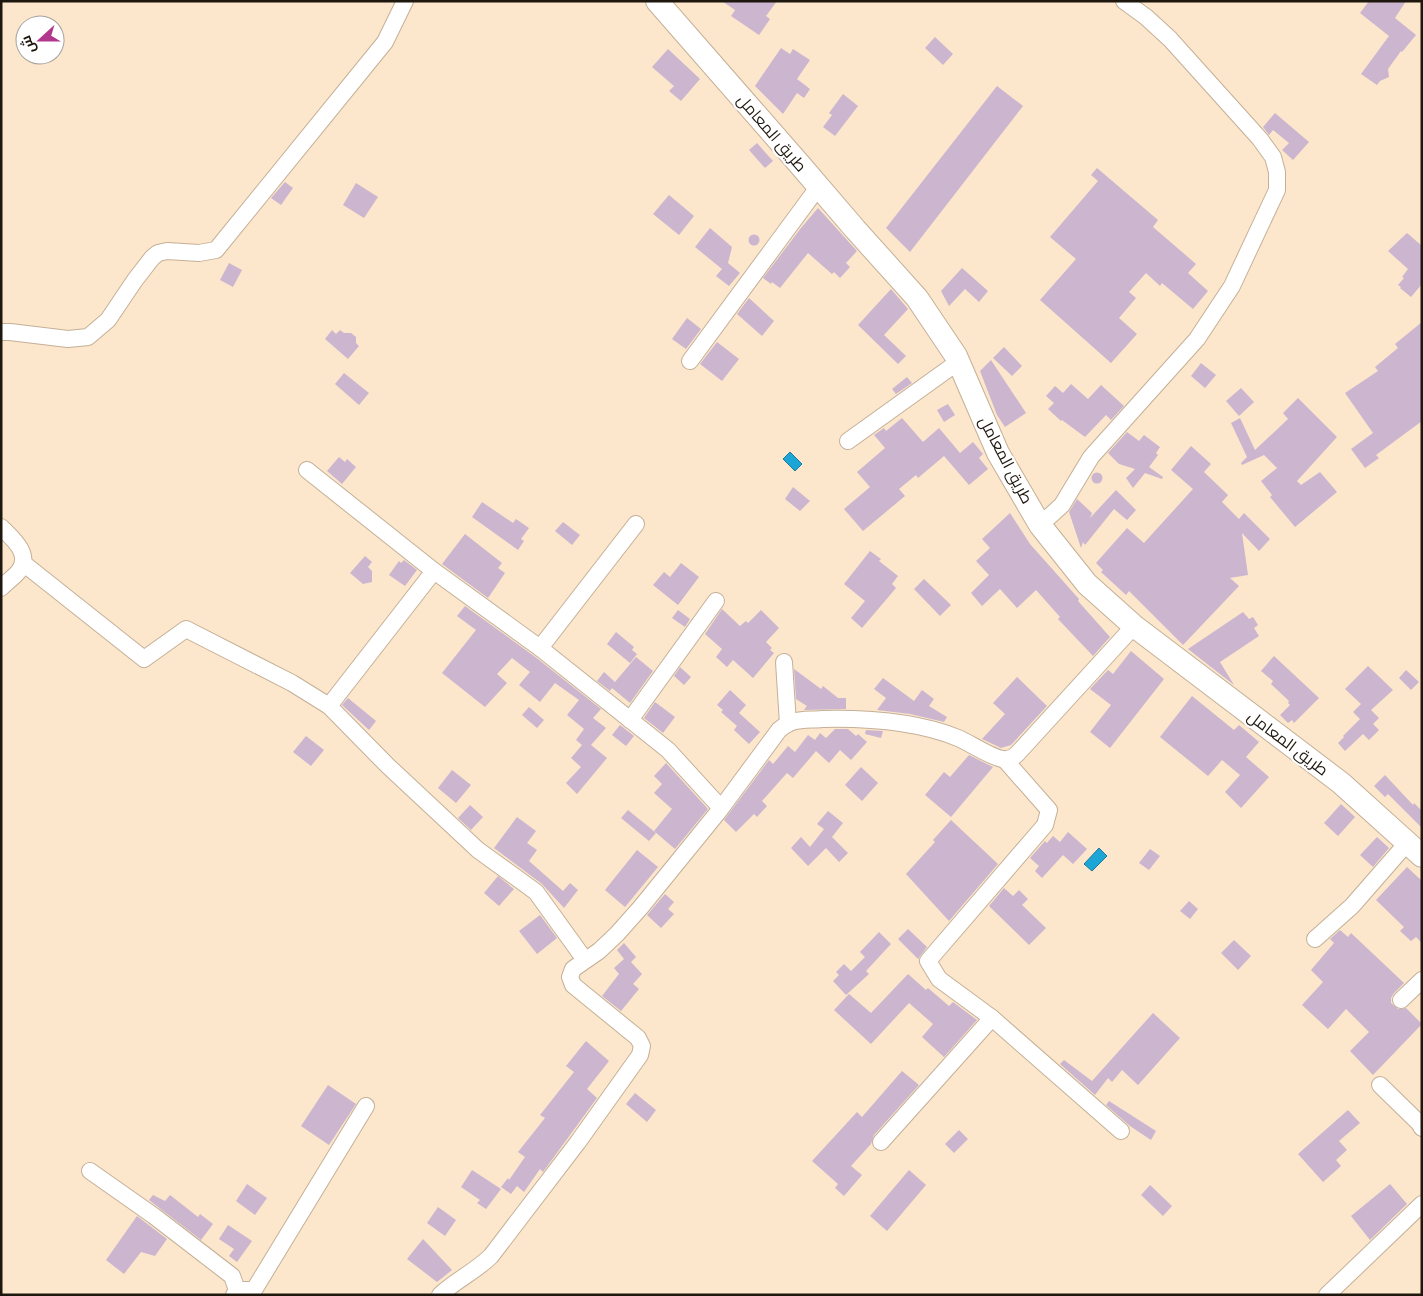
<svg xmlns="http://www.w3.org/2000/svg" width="1423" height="1296" viewBox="0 0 1423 1296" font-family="'Roboto Condensed',Cairo,sans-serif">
	<rect width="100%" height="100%" fill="#fce6cc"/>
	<!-- water -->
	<g fill="#1ba6d7" stroke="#1c7b9b">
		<polygon points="790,452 802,464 795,471 783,459"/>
		<polygon points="1099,848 1107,856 1092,871 1084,864"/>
	</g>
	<!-- building -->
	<g fill="#ccb6cf">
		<polygon points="722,1 777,1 766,16 770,19 759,35 731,16 735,10"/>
		<polygon points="1369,1 1406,1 1395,18 1416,35 1402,52 1401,51 1388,69 1389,77 1380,81 1377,85 1361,74 1389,36 1360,13"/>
		<polygon points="935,37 953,54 943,65 925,48"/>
		<polygon points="781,48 790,54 793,49 810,60 797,79 810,89 804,98 797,93 783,114 755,86"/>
		<polygon points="668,49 700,79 681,101 669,91 674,86 652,67"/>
		<polygon points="997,86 1023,106 910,252 886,228"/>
		<polygon points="843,94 858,106 835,136 823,127 832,115 829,113"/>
		<polygon points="1275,113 1309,142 1293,160 1282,150 1289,143 1273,130 1269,135 1263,127"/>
		<polygon points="757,143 773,161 765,168 749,150"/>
		<polygon points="1097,168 1158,220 1153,227 1196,264 1188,273 1208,291 1193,309 1162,283 1160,286 1146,273 1129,292 1136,298 1119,318 1137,334 1111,363 1040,300 1076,259 1050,237 1098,181 1091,175"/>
		<polygon points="285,182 293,188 281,205 271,198"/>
		<polygon points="356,183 378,197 364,218 343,205"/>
		<polygon points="669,195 694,216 679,235 653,214"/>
		<polygon points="818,208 857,251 846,263 850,267 840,278 834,272 832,274 808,253 780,288 772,282 771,284 763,278 801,228"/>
		<polygon points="710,228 732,247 728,263 740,273 729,286 716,276 722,269 695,247"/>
		<polygon points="1407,233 1422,246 1422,284 1411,297 1400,288 1401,287 1398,285 1404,278 1402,277 1408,269 1388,251"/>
		<circle cx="754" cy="240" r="5.5"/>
		<polygon points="229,263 242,270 233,287 220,280"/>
		<polygon points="962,268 988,291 979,302 965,289 949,306 941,291"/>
		<polygon points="891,289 908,309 884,335 906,356 898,364 858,325"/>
		<polygon points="749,298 774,321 762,336 737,314"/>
		<polygon points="687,318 701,329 686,349 672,339"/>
		<polygon points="1422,322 1422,421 1376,455 1379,458 1365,468 1351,449 1373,433 1345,393 1378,371 1375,367 1398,348 1395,344"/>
		<polygon points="332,330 336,334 340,330 344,333 351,333 356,337 356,343 359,346 348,359 325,339"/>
		<polygon points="717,342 739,359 722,381 700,364"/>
		<polygon points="1004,347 1022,366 1012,376 993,358"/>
		<polygon points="991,360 1026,413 1005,427 997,415 980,371"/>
		<polygon points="1201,363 1216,375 1205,388 1191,376"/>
		<polygon points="344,373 369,393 359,405 335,384"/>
		<polygon points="907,377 912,383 896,394 892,389"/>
		<polygon points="1071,384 1088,399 1101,385 1124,406 1111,420 1106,415 1085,437 1062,420 1061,421 1048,409 1054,403 1046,396 1055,386 1063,393"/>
		<polygon points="1241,388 1254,402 1239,416 1226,401"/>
		<polygon points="1298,398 1337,437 1297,481 1301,485 1320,472 1337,492 1295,527 1270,497 1272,495 1261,481 1277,468 1264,455 1242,465 1241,463 1247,457 1231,423 1240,418 1255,450 1288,419 1283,413"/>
		<polygon points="948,404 955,415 944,422 937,410"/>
		<polygon points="902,418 923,442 939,428 960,453 973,442 983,454 979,458 988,469 969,485 944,456 918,478 916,475 899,489 905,496 863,531 844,509 870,487 857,472 885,448 874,435 884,428 886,431"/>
		<polygon points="1127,432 1139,441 1144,435 1160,447 1156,453 1158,455 1149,467 1163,477 1162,479 1145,473 1133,488 1126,478 1135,469 1119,464 1108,453"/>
		<polygon points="1191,446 1211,464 1204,472 1228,495 1222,502 1239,519 1244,513 1270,539 1259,551 1242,533 1248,575 1230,578 1239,586 1183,645 1129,591 1126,595 1101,572 1103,570 1096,563 1127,528 1144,543 1193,489 1171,470"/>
		<polygon points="339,457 345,462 347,459 356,467 342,484 327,471"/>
		<circle cx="1097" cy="478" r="5.5"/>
		<polygon points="793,487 810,501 800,511 785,499"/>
		<polygon points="1116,490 1136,510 1127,520 1114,509 1085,545 1083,542 1081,548 1069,512 1077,499 1092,513 1090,518"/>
		<polygon points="482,502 513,523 516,519 529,528 521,539 524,541 518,550 472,517"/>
		<polygon points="1010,513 1030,544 1079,599 1078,601 1110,637 1093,656 1058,619 1060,617 1036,590 1017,608 1000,589 982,606 971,593 989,575 976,561 990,548 982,539"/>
		<polygon points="563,522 580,535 572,545 555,531"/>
		<polygon points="465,534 502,563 498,568 505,573 488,598 442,564"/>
		<polygon points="870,551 881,559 879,561 898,576 892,584 896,588 862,628 851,618 865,601 844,584"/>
		<polygon points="365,556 372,562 368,567 372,571 372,582 363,584 350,573"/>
		<polygon points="404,560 417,570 405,586 389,575 399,561 401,563"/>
		<polygon points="681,563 699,577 678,605 653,585 664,572 670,577"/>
		<polygon points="924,579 951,605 940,616 914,589"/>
		<polygon points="465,606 534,656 601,709 593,718 606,728 591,745 607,758 577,794 566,783 581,767 571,758 582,745 576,740 584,729 567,715 579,700 555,683 540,702 519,685 530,672 512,658 497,674 507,683 485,707 442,673 476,630 457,616"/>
		<polygon points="722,609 740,626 746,621 748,623 761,610 779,628 766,642 772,648 770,650 774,653 753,678 733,660 727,667 716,657 722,649 705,634"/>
		<polygon points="678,610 690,619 685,627 672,618"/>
		<polygon points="1243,612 1249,619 1253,617 1258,625 1254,628 1259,636 1220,662 1234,685 1188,649"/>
		<polygon points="616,632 634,647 632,650 637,654 630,663 607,644"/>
		<polygon points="1131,651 1164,679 1110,748 1090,732 1111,705 1090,689 1108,670 1113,674"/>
		<polygon points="1274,656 1319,698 1294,723 1292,720 1288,723 1280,715 1290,705 1288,703 1289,701 1271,684 1273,681 1261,671"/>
		<polygon points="636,657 653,671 630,703 612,688 610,691 597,681 604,672 615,682"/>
		<polygon points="1368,666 1393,690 1371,710 1379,718 1373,724 1379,730 1369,740 1363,734 1345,751 1338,743 1344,737 1343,736 1360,719 1353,712 1361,704 1345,689"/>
		<polygon points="680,667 691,677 684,685 674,676"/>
		<polygon points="794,669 821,689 823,686 838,698 846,698 846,709 804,710 807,706 796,699"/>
		<polygon points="1406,670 1419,682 1411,690 1399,678"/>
		<polygon points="1017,677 1047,706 1011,745 1001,748 982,739 1005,714 993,703"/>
		<polygon points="883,678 914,701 922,690 934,699 929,706 947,717 944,722 910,714 877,710 886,698 874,689"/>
		<polygon points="730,690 746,705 739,713 760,732 749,744 734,730 737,726 721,712 723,710 717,705"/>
		<polygon points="1192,696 1234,730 1239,725 1259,742 1246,757 1269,777 1241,808 1225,792 1240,775 1222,760 1208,776 1160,737"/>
		<polygon points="348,698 376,721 369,730 342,705"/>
		<polygon points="655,702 675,717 663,733 644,718"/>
		<polygon points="529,707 544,720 537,728 522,715"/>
		<polygon points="620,725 634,736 626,746 612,735"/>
		<polygon points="835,729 848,729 856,736 858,734 867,742 851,760 840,750 829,763 816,751 793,778 787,773 762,801 767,806 757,817 754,814 736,832 724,820 769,760 773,764 788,746 795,752 808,735 815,740 820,733 826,738"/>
		<polygon points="866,730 883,731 881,738 865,734"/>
		<polygon points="306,736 324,750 311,766 293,752"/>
		<polygon points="969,755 993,767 951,817 925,795 944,772 950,777"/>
		<polygon points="666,763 708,809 675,849 654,831 672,809 654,793 662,784 654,776"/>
		<polygon points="861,767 878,783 862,801 845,785"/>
		<polygon points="452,770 471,785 456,803 438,788"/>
		<polygon points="1385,775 1413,805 1414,803 1422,811 1422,828 1388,794 1385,797 1374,786"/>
		<polygon points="1341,804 1355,817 1338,836 1324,823"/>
		<polygon points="470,805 483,817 471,830 458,818"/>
		<polygon points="628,810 656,833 649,841 621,818"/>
		<polygon points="828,811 843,823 832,837 848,853 839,862 826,848 808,866 791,848 801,837 810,847 824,829 817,824"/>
		<polygon points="517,817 536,831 527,843 537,850 529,861 563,891 570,883 578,890 564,908 542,884 494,848"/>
		<polygon points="951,820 998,864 949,921 906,874 935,842 933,840"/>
		<polygon points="1068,832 1087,849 1073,864 1063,855 1042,878 1035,871 1039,866 1030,858 1045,841 1047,843 1053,836 1060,842"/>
		<polygon points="1377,837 1389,848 1373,867 1360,855"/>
		<polygon points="1150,849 1160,856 1149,870 1139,863"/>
		<polygon points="637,850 658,867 625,907 605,890"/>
		<polygon points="1407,867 1422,881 1422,943 1416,937 1411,941 1400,931 1404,927 1376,900"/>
		<polygon points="498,876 514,889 499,906 484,893"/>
		<polygon points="1004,888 1013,896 1019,890 1028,899 1022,905 1046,928 1029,945 989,906"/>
		<polygon points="665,894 674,902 668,909 674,914 661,928 647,915"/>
		<polygon points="1189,901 1198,909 1190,919 1180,911"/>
		<polygon points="540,915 557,938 537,954 519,931"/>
		<polygon points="908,929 927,947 918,959 898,939"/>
		<polygon points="1340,930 1348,937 1351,933 1404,983 1394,993 1391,998 1391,1003 1398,1009 1406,1008 1422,1024 1373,1075 1350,1051 1369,1032 1346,1009 1328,1029 1302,1005 1323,982 1311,970 1334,943 1330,939"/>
		<polygon points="879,932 891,944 866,971 869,974 846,995 833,981 839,975 836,972 844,964 851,971 865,957 860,952"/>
		<polygon points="1234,940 1251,956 1238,970 1221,953"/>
		<polygon points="624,943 636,957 631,962 642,974 633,984 639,989 621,1011 602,996 619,974 614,968 624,959 617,950"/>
		<polygon points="908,974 926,990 928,988 949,1006 953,1002 977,1020 944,1057 922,1037 933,1024 909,1003 871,1044 834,1010 849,994 871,1013"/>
		<polygon points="1153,1013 1180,1038 1138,1085 1122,1070 1112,1082 1108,1078 1095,1095 1060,1064 1064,1060 1092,1081"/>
		<polygon points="586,1041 609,1061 587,1089 597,1098 543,1172 540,1169 524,1192 517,1186 511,1194 501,1187 508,1178 509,1180 525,1157 518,1152 545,1118 540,1115 574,1072 566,1066"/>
		<polygon points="902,1071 919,1085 874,1135 871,1144 851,1166 862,1175 844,1196 835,1188 838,1184 812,1161 857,1112 862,1117"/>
		<polygon points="328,1085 356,1104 329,1145 301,1126"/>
		<polygon points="635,1093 656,1110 647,1122 626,1104"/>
		<polygon points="1109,1101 1156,1131 1151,1140 1130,1126 1106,1105"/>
		<polygon points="1348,1110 1360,1123 1339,1141 1347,1150 1336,1160 1341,1166 1323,1182 1298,1154"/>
		<polygon points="959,1130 968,1139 954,1153 945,1144"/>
		<polygon points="472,1170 501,1189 486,1209 477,1203 480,1200 461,1187"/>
		<polygon points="909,1170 926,1185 887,1231 870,1216"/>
		<polygon points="247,1184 267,1198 255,1215 236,1201"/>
		<polygon points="1390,1184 1407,1204 1370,1240 1351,1216"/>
		<polygon points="1150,1185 1172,1206 1163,1216 1141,1195"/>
		<polygon points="153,1195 165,1201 170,1195 198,1217 200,1214 213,1224 201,1240 149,1200"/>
		<polygon points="438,1207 456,1220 445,1236 427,1223"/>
		<polygon points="137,1216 167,1239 155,1256 141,1252 124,1274 106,1260"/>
		<polygon points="228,1225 252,1241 237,1262 229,1256 234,1249 219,1239"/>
		<polygon points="423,1239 452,1270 437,1282 407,1259"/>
	</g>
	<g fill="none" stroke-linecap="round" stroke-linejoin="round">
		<defs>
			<g id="minor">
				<polyline points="1,332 10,332 68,339 88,337 108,320 135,280 152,258 158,253 167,251 199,253 216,250 385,42 405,1"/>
				<polyline points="690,361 819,186"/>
				<polyline points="848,441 958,362"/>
				<polyline points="307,470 434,571 540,648 668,750 721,808"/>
				<polyline points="1040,525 1062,505 1091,457 1197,339 1232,286 1277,190 1277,172 1273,157 1260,139 1170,39 1146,17 1124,1"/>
				<path d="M 1,527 C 12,538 32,554 19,571 C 14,577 7,582 1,588"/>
				<polyline points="23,563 144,659 186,629 292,683 329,706 388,766 478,850 536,892 585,960"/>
				<polyline points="540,648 636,524"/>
				<polyline points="784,662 788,724"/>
				<polyline points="329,706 434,571"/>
				<polyline points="630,720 716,601"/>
				<polyline points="1315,939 1352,906 1407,843"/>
				<polyline points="1401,1000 1422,980"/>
				<polyline points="992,1018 1121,1131"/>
				<polyline points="1380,1085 1419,1123 1422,1128"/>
				<polyline points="881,1142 992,1018 939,979 928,961 1045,825 1049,810 1005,760"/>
				<polyline points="90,1171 154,1216 232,1276 237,1290 234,1295"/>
				<polyline points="237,1290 254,1290 366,1106"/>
				<path d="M 440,1295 C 456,1280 476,1271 491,1256 L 578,1142 L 640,1055 L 642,1046 L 638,1038 L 573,985 L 570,977 L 573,969 L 599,951 L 617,934 L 641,907 L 719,811 L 779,730 C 783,727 787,723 792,722 C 801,719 813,720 822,719 C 867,718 916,721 958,738 C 970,743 992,758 1003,759 C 1009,760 1013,758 1017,754 L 1134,626"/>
				<polyline points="1327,1295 1422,1204"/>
			</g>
			<polyline id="secondary" points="657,1 801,166 855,229 917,298 956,356 998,453 1040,525 1087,584 1134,626 1341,783 1422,856"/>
		</defs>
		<!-- minor casing -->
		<use href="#minor" stroke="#c4b097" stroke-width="18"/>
		<!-- secondary casing -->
		<use href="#secondary" stroke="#c4b097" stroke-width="24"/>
		<!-- minor -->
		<use href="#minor" stroke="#fff" stroke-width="16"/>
		<!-- secondary -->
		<use href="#secondary" stroke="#fff" stroke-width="22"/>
	</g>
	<g text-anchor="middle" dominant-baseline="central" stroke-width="4.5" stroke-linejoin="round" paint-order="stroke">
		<!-- street labels -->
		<g font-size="16" fill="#1e170e" stroke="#fff">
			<text transform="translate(772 133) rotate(49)">طريق المعامل</text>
			<text transform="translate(1006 460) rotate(62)">طريق المعامل</text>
			<text transform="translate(1288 743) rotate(37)">طريق المعامل</text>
		</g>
	</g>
	<!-- border -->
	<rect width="1423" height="1296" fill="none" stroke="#1e170e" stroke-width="5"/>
	<!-- north arrow -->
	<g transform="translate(40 40) rotate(249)"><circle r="24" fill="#ffffff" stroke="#a5a29f"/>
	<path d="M0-4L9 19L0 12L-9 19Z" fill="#b0378c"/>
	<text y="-8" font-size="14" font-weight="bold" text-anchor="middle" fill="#1e170e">ش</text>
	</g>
</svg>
